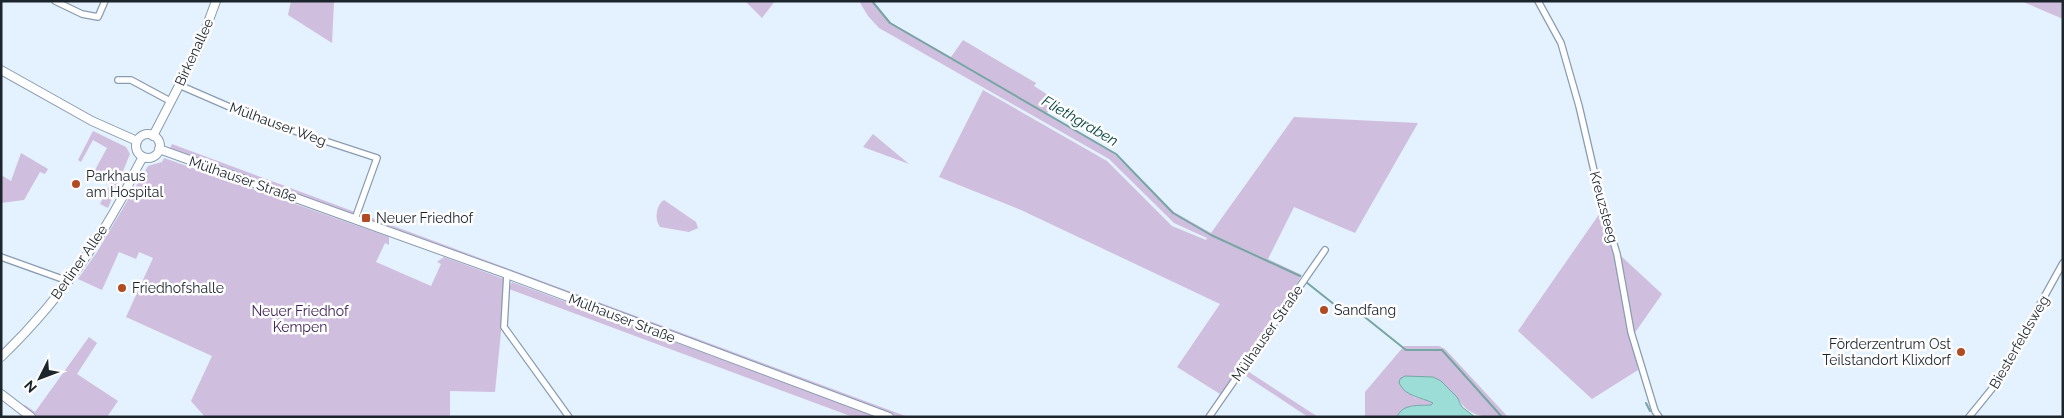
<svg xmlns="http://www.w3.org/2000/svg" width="2064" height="418" viewBox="0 0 2064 418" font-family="Raleway,sans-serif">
	<rect width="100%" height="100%" fill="#e4f1fe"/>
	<!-- green -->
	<g fill="#d0bedf">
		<polygon points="291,1 334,1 332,43 288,15"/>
		<polygon points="745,1 775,1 762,18"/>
		<polygon points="859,1 873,1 890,22 951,57 963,40 1036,83 1034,86 1056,100 1047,113 1110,150 1174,212 1211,233 1294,117 1418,123 1355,233 1294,207 1268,259 1302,275 1208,417 1205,417 1220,394 1177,367 1220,304 1021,210 939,177 983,90 1107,161 1172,226 1206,240 1207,238 1174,223 1109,159 879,28 868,16"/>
		<polygon points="2021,1 2063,2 2063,19"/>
		<polygon points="93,131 126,147 130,154 108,208 100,204 112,180 95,170 107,148 93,140 81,162 78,160"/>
		<polygon points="873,134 909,164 863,147"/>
		<polygon points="172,144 355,212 351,214 170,148"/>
		<polygon points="21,153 48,169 45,174 40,172 24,200 1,203 1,175 11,181"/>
		<polygon points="164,158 389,237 389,245 385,243 376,262 431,286 441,264 437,262 444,257 504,279 506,282 495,392 450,391 450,417 205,417 191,401 212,356 126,317 153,258 139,252 136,259 119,252 102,290 78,279 97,252 148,166 162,162"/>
		<path d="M 664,200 L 696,222 L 698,228 L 689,232 L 660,227 C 654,219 656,205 664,200 Z"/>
		<polygon points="1600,213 1614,257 1638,370 1592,399 1518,331"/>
		<polygon points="364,215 908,417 899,417 367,220"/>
		<polygon points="1621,256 1662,294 1634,334"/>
		<polygon points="512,282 878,417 853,417 509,289"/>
		<polygon points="89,337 97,343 77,374 118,401 107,417 36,417 23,406 25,405 35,412"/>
		<path d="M 1404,346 L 1439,346 L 1445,349 L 1508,417 C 1484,417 1469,418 1457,397 L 1400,386 L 1414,397 L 1433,402 L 1431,405 C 1418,405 1404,403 1397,417 L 1365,417 L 1365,392 Z"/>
		<polygon points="1246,370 1318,417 1308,417 1243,374 1212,417"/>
	</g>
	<!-- water -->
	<path fill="#9cddd7" stroke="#76a6a4" d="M 1405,376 L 1433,377 L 1441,381 L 1457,397 L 1462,407 L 1475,417 L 1397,417 C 1403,403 1418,406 1431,405 L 1433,403 C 1421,397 1406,397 1399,383 L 1400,379 Z"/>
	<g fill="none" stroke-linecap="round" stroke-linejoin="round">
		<!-- stream -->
		<g stroke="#76a6a4" stroke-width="2">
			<polyline points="872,1 890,23 1116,154 1173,213 1211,235 1300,276"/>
			<polyline points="1306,282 1340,309 1357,313"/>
			<polyline points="1361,314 1406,350 1442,350 1502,417"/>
			<polyline points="1646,403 1650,411"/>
		</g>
		<defs>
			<g id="street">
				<polyline points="55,1 82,14 98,17 105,1"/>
				<polyline points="1538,1 1561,43 1579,106 1602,205 1617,254 1631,332 1655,411 1659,417"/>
				<polyline points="118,80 131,80 170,101"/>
				<polyline points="179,85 255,118 377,158 355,219"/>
				<polyline points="1,257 68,281"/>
				<polyline points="507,274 504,327 569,417"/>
				<polyline points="1209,417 1325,250"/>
				<polyline points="1969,417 1995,385 2063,263"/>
			</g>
			<g id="secondary">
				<polyline points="1,70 92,121 137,141"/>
				<circle cx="148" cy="146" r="12"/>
				<polyline points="153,136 199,47 216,1"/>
				<polyline points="159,149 507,274 889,417"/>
				<path d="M 1,357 C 49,311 90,256 122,198 C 129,184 135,170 143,157"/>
				<polyline points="1,394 31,417"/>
			</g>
		</defs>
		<!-- street casing -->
		<use href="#street" stroke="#899cb1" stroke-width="8"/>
		<!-- secondary casing -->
		<use href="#secondary" stroke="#899cb1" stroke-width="10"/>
		<!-- street -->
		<use href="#street" stroke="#fff" stroke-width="5.5"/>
		<!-- secondary -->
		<use href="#secondary" stroke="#fff" stroke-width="8"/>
	</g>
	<!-- markers -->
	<g fill="#b14b23" stroke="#fdfdfd" stroke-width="2">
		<circle cx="76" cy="184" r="5"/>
		<rect x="361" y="213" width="10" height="10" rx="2.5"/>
		<circle cx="122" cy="288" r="5"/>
		<circle cx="1324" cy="310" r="5"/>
		<circle cx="1961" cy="352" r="5"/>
	</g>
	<g text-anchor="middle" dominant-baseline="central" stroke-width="5" stroke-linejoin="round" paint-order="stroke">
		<!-- street labels -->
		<g font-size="14" fill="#1c242c" stroke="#fdfdfd">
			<text transform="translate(194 52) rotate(-65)">Birkenallee</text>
			<text transform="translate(278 124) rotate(20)">Mülhauser Weg</text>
			<text transform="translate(243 179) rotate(19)">Mülhauser Straße</text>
			<text transform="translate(1604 207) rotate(75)">Kreuzsteeg</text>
			<text transform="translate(79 262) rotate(-55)">Berliner Allee</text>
			<text transform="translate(622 318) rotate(21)">Mülhauser Straße</text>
			<text transform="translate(1267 333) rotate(-55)">Mülhauser Straße</text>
			<text transform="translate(2019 342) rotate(-60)">Biesterfeldsweg</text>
		</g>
		<!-- poi labels -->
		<g font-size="14" fill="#1c242c" stroke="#fdfdfd" text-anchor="start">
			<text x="86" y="176">Parkhaus<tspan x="86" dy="16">am Hospital</tspan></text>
			<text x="376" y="218">Neuer Friedhof</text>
			<text x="132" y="288">Friedhofshalle</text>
			<text x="1334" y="310">Sandfang</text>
			<text x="1951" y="344" text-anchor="end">Förderzentrum Ost<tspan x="1951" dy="16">Teilstandort Klixdorf</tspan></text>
		</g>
		<!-- park labels -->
		<g font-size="14" fill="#3d1d52" stroke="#fdfdfd">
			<text x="300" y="311">Neuer Friedhof<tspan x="300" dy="16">Kempen</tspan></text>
		</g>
		<!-- water labels -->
		<g font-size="15" font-style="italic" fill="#084541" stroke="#fdfdfd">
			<text transform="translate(1080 121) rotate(30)">Fliethgraben</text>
		</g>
	</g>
	<!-- border -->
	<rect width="2064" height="418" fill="none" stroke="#1c242c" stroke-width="5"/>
	<!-- north arrow -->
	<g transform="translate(40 378) rotate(228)" stroke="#fdfdfd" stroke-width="4" paint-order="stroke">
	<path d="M0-4L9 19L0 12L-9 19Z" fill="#1c242c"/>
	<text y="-8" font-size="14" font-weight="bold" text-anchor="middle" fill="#1c242c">N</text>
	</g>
</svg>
